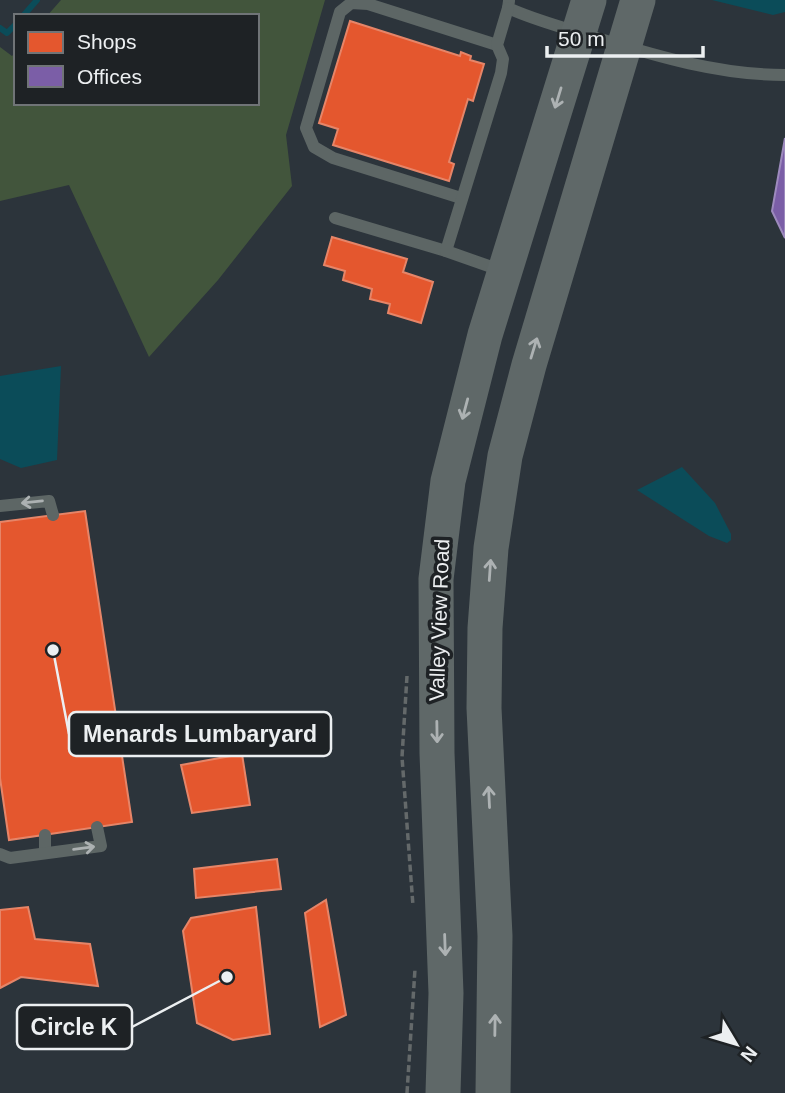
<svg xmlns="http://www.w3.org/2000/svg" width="785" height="1093" viewBox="0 0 785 1093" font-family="Arial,sans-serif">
	<rect width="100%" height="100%" fill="#292c2e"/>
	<!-- built -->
	<path fill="#2c343b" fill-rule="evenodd" d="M 0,0 L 785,0 L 785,1093 L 0,1093 ZM 16,16 L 257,16 L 257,103 L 16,103 Z"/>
	<!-- green -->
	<polygon fill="#42553c" points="61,0 325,0 286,135 292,186 218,280 149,357 69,185 0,201 0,47 12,56 16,52 16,103 257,103 257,16 47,16"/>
	<!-- water -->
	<g fill="#0b4c59">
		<polygon points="712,0 785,0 785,12 773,15"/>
		<polygon points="61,366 57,460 21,468 0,459 0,376"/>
		<polygon points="682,467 715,503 731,534 731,540 727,543 709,536 637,490"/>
	</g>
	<!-- shops -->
	<g fill="#e4572e" stroke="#e68568" stroke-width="2">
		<polygon points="350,21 460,56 461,52 471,56 470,60 484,64 473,101 468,99 449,162 454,164 449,181 333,145 338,129 319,123"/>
		<polygon points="332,237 407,259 403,272 433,282 421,323 388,313 390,304 370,299 372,289 343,280 345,271 324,265"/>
		<polygon points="85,511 132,822 9,840 0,778 0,522"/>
		<polygon points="242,754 250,805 192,813 181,765"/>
		<polygon points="277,859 281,889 196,898 194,869"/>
		<polygon points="326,900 346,1015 320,1027 305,913"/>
		<polygon points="28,907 35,939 90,944 98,986 21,977 0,988 0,910"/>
		<polygon points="256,907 270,1034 233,1040 197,1023 183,931 191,918"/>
	</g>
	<!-- offices -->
	<polygon fill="#7b5ea7" stroke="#9d8abd" stroke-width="2" points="785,138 785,238 772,211"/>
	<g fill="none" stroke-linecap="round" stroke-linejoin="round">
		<!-- stream -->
		<g stroke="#0b4c59" stroke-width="6">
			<polyline points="23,16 37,0"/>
			<polyline points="0,28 7,33 16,24"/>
		</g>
		<!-- path -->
		<g stroke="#64696a" stroke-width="3.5" stroke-dasharray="7 3.5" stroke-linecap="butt">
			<polyline points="407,676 402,757 413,906"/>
			<polyline points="407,1093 415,969"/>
		</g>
		<!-- lane -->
		<g stroke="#5d6665" stroke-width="12">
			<path d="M 509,1 L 508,8 C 532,19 555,25 580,33 C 647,53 714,75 785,75"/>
			<polyline points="461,198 333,158 314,147 306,128 340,12 351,3 368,4 497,45"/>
			<polyline points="335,218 446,251"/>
			<polyline points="503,271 446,251 501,73 503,59 497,45 508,8"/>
			<polyline points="0,506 49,501 53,515"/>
			<polyline points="45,835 45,853"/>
			<polyline points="0,854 10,858 101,846 97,827"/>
		</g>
		<!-- secondary -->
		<g stroke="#5f6868" stroke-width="35">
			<polyline points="443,1093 446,993 437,753 436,579 448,481 485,335 589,0"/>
			<polyline points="493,1093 495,936 484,708 485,628 491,548 505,456 529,365 638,0"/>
		</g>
	</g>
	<!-- one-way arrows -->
	<defs><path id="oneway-shaft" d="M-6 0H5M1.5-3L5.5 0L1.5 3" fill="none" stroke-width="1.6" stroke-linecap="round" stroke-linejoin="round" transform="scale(1.75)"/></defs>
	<g stroke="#adb2b3">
		<use href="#oneway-shaft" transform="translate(558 98) rotate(107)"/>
		<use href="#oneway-shaft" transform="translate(534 348) rotate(-73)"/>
		<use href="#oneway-shaft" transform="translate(465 409) rotate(105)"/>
		<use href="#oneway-shaft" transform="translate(490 570) rotate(-86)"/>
		<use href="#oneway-shaft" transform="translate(437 732) rotate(89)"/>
		<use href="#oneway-shaft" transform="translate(489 797) rotate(-93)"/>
		<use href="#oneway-shaft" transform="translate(445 945) rotate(88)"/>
		<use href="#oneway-shaft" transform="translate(495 1025) rotate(-89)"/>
	</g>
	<g stroke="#acb1b2">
		<use href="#oneway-shaft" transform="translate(32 502) rotate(174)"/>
		<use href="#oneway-shaft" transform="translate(84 848) rotate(-7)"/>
	</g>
	<g text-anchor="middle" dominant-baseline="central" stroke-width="7" stroke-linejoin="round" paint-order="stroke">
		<!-- street labels -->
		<g font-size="21" fill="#eceff1" stroke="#1e2225">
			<text transform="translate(439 620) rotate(-88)">Valley View Road</text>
		</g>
	</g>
	<!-- callouts -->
	<path fill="none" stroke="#eceff1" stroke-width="2.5" d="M53 650L69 734M227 977L132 1027"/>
	<g fill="#eceff1" stroke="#1e2225" stroke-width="2.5">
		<circle cx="53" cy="650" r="7"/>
		<circle cx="227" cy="977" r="7"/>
	</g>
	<g fill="#1e2225" stroke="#eceff1" stroke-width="2.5">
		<rect x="69" y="712" width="262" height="44" rx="7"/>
		<rect x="17" y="1005" width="115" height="44" rx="7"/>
	</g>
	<g font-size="23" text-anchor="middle" font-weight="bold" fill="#eceff1">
		<text x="200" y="742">Menards Lumbaryard</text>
		<text x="74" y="1035">Circle K</text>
	</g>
	<!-- legend -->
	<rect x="14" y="14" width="245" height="91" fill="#1e2225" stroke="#707477" stroke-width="2"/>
	<rect x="28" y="32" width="35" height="21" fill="#e4572e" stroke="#707477" stroke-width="2"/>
	<text x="77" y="49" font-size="21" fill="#eceff1">Shops</text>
	<rect x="28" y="66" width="35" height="21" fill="#7b5ea7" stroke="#707477" stroke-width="2"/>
	<text x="77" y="84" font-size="21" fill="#eceff1">Offices</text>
	<!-- north arrow -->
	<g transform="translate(736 1044) rotate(128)" stroke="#1e2225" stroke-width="5" paint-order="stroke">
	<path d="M0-5L12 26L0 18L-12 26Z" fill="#eceff1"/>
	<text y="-10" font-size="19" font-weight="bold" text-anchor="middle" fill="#eceff1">N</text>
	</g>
	<!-- scale -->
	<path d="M547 46v10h156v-10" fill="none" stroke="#eceff1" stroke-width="3.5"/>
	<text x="558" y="46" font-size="21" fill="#eceff1" stroke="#1e2225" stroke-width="5" paint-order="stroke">50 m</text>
</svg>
